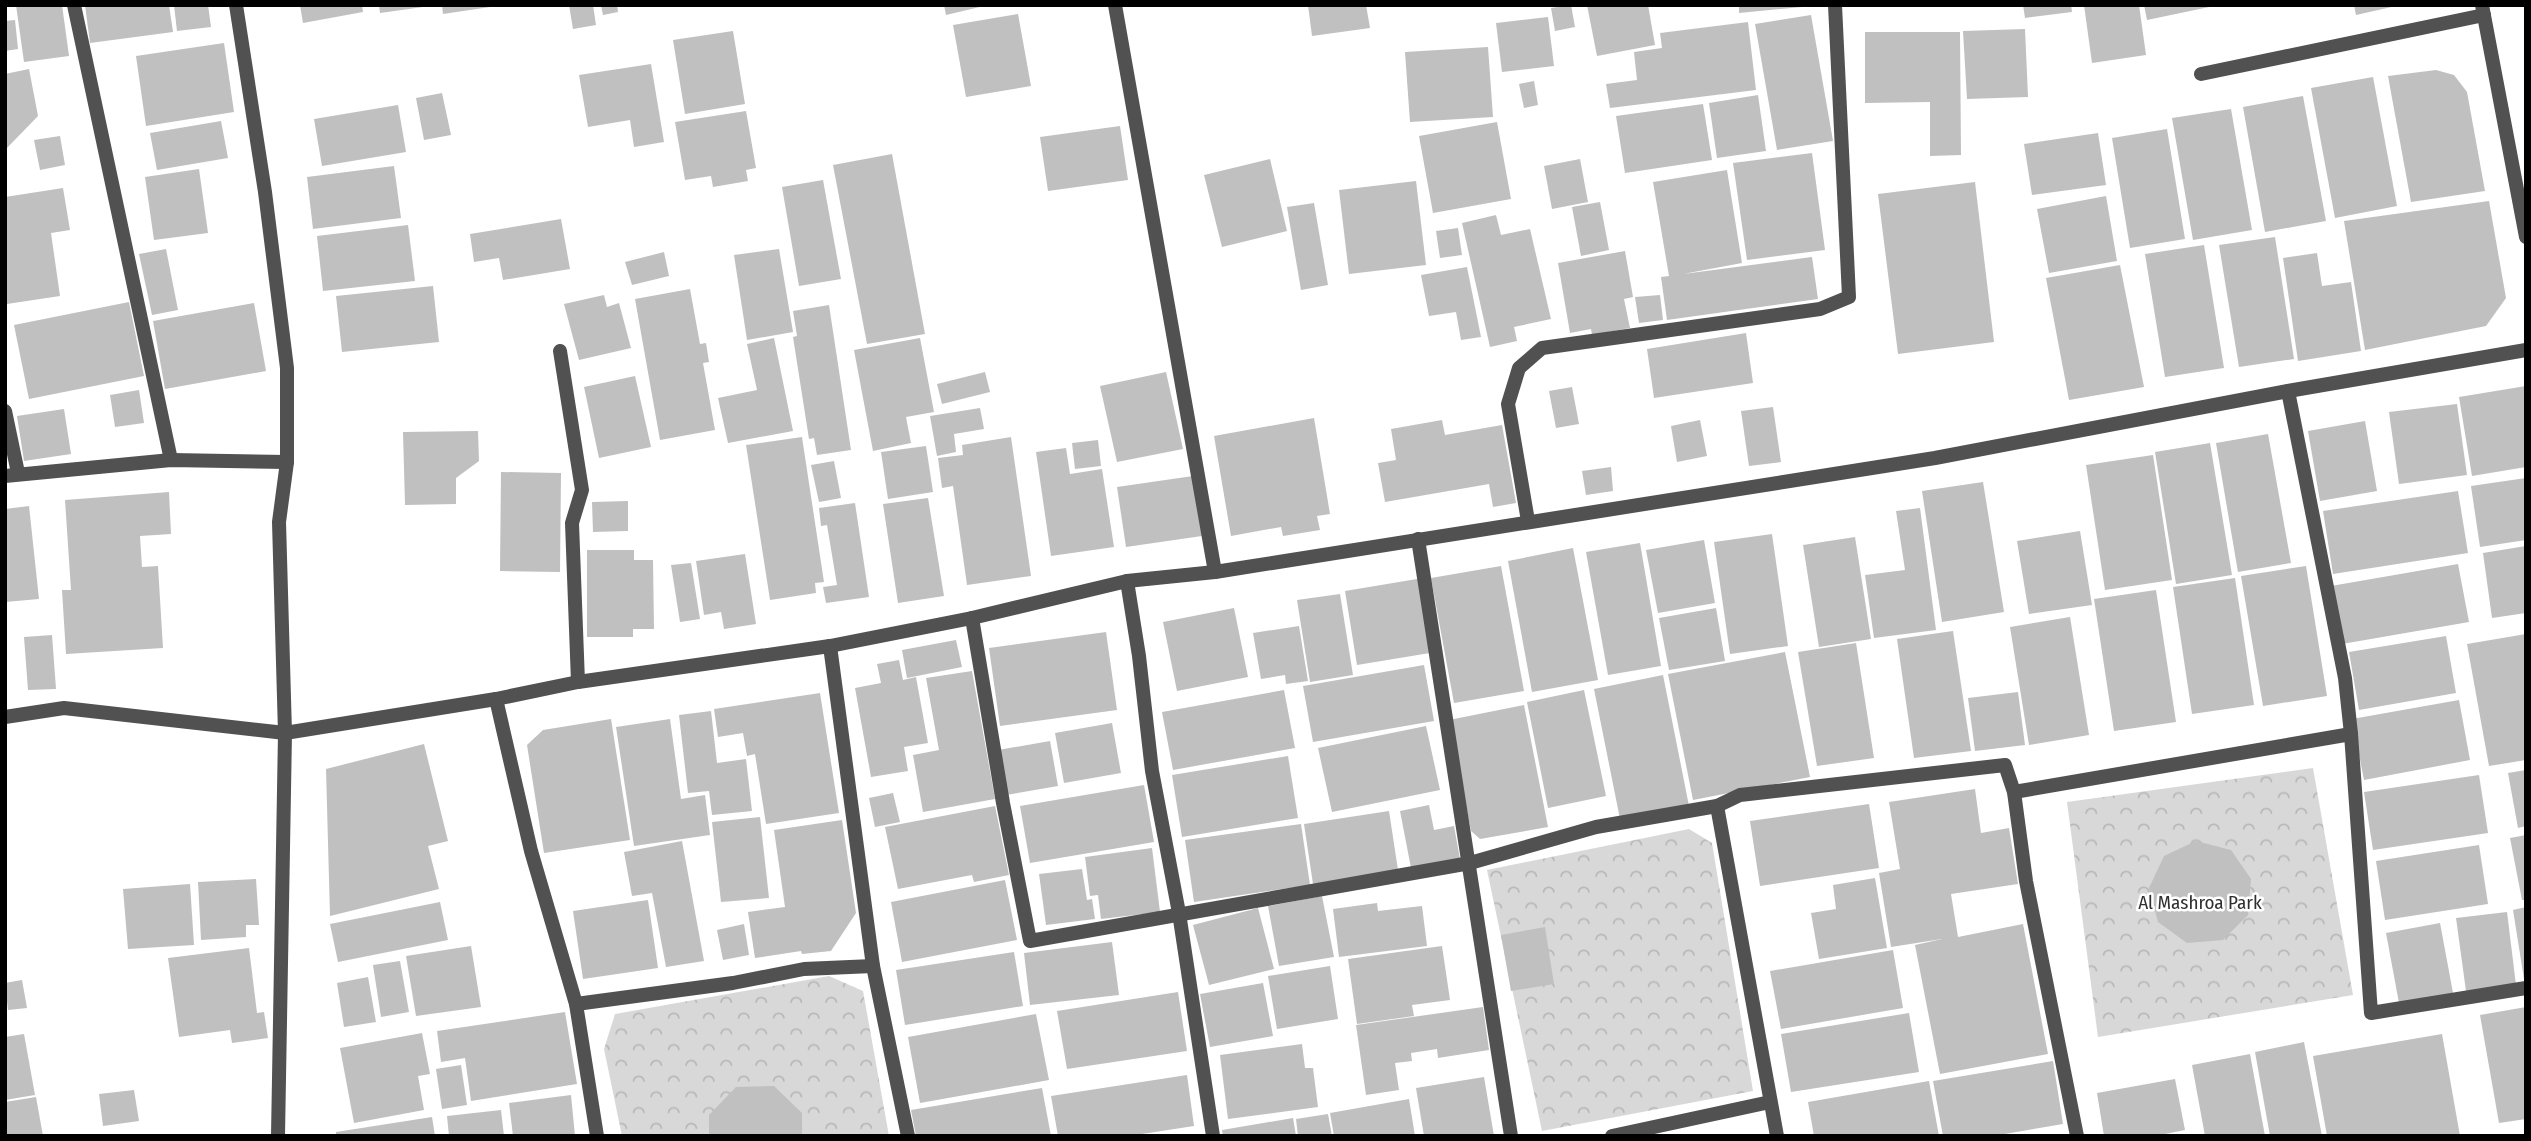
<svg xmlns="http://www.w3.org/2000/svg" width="2531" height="1141" viewBox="0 0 2531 1141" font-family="'Fira Sans Condensed',sans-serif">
	<defs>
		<pattern id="park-crowns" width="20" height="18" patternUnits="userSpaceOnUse" patternTransform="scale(1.75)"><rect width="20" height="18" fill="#d8d8d8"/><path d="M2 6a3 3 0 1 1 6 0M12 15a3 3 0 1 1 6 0" fill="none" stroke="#b8b8b8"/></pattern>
	</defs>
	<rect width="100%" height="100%" fill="#fff"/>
	<!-- park -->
	<g fill="url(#park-crowns)">
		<polygon points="2313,768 2353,995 2098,1037 2067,802"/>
		<polygon points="1689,829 1712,843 1753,1091 1542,1131 1487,870"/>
		<polygon points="829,976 863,991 889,1136 622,1136 604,1049 615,1014"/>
	</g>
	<!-- building -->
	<g fill="#c0c0c0">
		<polygon points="16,5 62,5 69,56 24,62"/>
		<polygon points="85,5 169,5 173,32 90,43"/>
		<polygon points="174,5 208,5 211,27 177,31"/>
		<polygon points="300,5 362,5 363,12 303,23"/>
		<polygon points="379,5 422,5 423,7 380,13"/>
		<polygon points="442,5 490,5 490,7 443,14"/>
		<polygon points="569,5 593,5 596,25 573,29"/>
		<polygon points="601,5 617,5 618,12 603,15"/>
		<polygon points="944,5 984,5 984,6 946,15"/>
		<polygon points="1308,5 1366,5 1370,28 1312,36"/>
		<polygon points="1571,5 1575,27 1555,31 1551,8"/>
		<polygon points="1587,5 1648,5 1655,45 1597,56"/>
		<polygon points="1739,5 1801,5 1802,7 1739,13"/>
		<polygon points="2023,5 2071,5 2072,12 2025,18"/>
		<polygon points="2084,5 2139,5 2146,55 2092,63"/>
		<polygon points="2144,5 2214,5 2214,6 2147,20"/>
		<polygon points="2354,5 2396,5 2396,6 2356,15"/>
		<polygon points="1018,14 1031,86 966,97 953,25"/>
		<polygon points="1811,15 1833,141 1777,150 1755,24"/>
		<polygon points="1548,17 1554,66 1502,72 1496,23"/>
		<polygon points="15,20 18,49 5,51 5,21"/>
		<polygon points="1748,22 1756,90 1610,108 1606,84 1637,80 1634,52 1662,48 1660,33"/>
		<polygon points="2025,29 2028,97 1967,99 1963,31"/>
		<polygon points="733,31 745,104 685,114 673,40"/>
		<polygon points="1865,32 1960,32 1961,155 1930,156 1930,102 1865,103"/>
		<polygon points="224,43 234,112 146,126 136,56"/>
		<polygon points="1488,47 1493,117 1410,122 1405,52"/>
		<polygon points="651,64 664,142 634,147 630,120 588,127 579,75"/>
		<polygon points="29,69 38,116 5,150 5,74"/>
		<polygon points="2436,70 2454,75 2467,92 2485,191 2411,202 2388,76"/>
		<polygon points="2373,77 2397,206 2335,218 2311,88"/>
		<polygon points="1534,81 1538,105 1524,108 1519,84"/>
		<polygon points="442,93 451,135 424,140 416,98"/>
		<polygon points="1758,95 1766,151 1717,158 1709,103"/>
		<polygon points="2303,96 2326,221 2265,232 2243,107"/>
		<polygon points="1703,104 1712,160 1625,173 1616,116"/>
		<polygon points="398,105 406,152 322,166 314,119"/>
		<polygon points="2231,109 2252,230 2193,240 2172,118"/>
		<polygon points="746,111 756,168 746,170 748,181 713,187 711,176 685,180 675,122"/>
		<polygon points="221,121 228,158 157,170 150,133"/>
		<polygon points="1497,122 1511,199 1433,213 1419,136"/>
		<polygon points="1120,126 1128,180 1048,191 1040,137"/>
		<polygon points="2167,129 2185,239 2130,248 2112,138"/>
		<polygon points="2098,133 2106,185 2032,195 2024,144"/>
		<polygon points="60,136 65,165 40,170 34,140"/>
		<polygon points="1812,153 1825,250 1747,260 1733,163"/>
		<polygon points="892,154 925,334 867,344 833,165"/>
		<polygon points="1270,159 1287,231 1222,247 1204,175"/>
		<polygon points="1580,159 1588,202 1552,209 1544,166"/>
		<polygon points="394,166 401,218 313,229 307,177"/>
		<polygon points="199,169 208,233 154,240 145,177"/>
		<polygon points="1727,170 1742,263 1683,274 1812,257 1818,299 1667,320 1661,277 1669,276 1653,182"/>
		<polygon points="823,180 841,279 799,286 782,187"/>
		<polygon points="1416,181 1426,265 1349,274 1339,190"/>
		<polygon points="1975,182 1994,342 1898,354 1878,194"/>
		<polygon points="63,188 70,230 51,233 60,296 7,304 5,197"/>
		<polygon points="2106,196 2117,261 2049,273 2037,209"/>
		<polygon points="2489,201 2506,298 2486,326 2365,350 2344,221"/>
		<polygon points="1600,202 1609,250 1581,256 1572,207"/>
		<polygon points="1314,203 1328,285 1301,290 1287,207"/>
		<polygon points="1496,215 1501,235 1530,229 1551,319 1514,327 1517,341 1490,347 1462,223"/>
		<polygon points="561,219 570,269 503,280 499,258 474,262 470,234"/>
		<polygon points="408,225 415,281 323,291 317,236"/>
		<polygon points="1458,228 1462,255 1440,258 1436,231"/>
		<polygon points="2275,237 2294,359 2239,367 2219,245"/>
		<polygon points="2204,245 2224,368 2165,377 2145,254"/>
		<polygon points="166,249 178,310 152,315 139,254"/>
		<polygon points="779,249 793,332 747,340 734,255"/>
		<polygon points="1625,251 1633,297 1624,299 1630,328 1592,335 1591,329 1570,333 1558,263"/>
		<polygon points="664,252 669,276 632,285 625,262"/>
		<polygon points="2317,253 2322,286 2351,282 2361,351 2298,361 2283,258"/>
		<polygon points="2120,265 2144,387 2069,400 2046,278"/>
		<polygon points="1467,267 1481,337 1461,340 1456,312 1429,316 1421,275"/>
		<polygon points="433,286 439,342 342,352 336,296"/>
		<polygon points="690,289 700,344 706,343 709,362 703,363 715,430 660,440 635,299"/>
		<polygon points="604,295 607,307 619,303 631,348 579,360 564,304"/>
		<polygon points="1660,295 1663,320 1639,323 1635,297"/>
		<polygon points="129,302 144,376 29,399 14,325"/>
		<polygon points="254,303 266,371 165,389 153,321"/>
		<polygon points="829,305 851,450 817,455 814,438 809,439 793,337 797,336 793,311"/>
		<polygon points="1746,333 1753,383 1654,398 1647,349"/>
		<polygon points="774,338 793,431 728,443 718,398 757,390 747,344"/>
		<polygon points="920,338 934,412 906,417 911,443 873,451 854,350"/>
		<polygon points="985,372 990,392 942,404 937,384"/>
		<polygon points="1166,372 1183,449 1117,462 1100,386"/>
		<polygon points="635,376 651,447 599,458 584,387"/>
		<polygon points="2526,386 2526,467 2472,476 2459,397"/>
		<polygon points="1572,387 1579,424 1556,428 1549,391"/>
		<polygon points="139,390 144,423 115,427 110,395"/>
		<polygon points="2457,404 2467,475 2399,484 2389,412"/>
		<polygon points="1773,407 1781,462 1749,466 1741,411"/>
		<polygon points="980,408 984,429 954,434 956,452 937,456 930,416"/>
		<polygon points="64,409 71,454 24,461 17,416"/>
		<polygon points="1314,418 1330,514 1317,516 1320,530 1283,536 1281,527 1231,536 1214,436"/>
		<polygon points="1442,420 1445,435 1502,425 1516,503 1493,507 1489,484 1385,502 1378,463 1396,460 1391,429"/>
		<polygon points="1700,420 1707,456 1677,462 1671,426"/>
		<polygon points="2365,421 2377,491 2320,501 2308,431"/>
		<polygon points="478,431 479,461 456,478 456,504 405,505 403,432"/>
		<polygon points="2268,434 2291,563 2238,572 2216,443"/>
		<polygon points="802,437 824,582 815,583 816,593 770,600 746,445"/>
		<polygon points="1011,437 1031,576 967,585 953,486 942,488 938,458 963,455 962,445"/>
		<polygon points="1098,440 1101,466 1075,469 1072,443"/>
		<polygon points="2210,443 2232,575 2176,584 2155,452"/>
		<polygon points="926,446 933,492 888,499 881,452"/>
		<polygon points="1066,448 1070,474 1102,469 1114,547 1051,556 1036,452"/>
		<polygon points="2153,455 2172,580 2105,590 2086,465"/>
		<polygon points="834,461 841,498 819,502 811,465"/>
		<polygon points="1611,467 1613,491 1586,495 1582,471"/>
		<polygon points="501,472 561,473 560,572 500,571"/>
		<polygon points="1193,476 1202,536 1126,547 1117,487"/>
		<polygon points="2526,478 2526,540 2480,547 2471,486"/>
		<polygon points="1983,482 2004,612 1942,622 1922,491"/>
		<polygon points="2458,491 2468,553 2333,574 2323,511"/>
		<polygon points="169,492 171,534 140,536 142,567 158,566 163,648 66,654 62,590 71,590 65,500"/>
		<polygon points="928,498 944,596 898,603 883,504"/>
		<polygon points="628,501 628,531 593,532 592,502"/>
		<polygon points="855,503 869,597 826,603 823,587 837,585 827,525 821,526 819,508"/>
		<polygon points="29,506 39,599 5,602 5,509"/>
		<polygon points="1920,508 1936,630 1874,638 1865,575 1905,570 1896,511"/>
		<polygon points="2080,531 2092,605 2029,614 2017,541"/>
		<polygon points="1772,534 1788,646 1730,654 1714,542"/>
		<polygon points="1855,537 1871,639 1819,647 1803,545"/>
		<polygon points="1704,540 1715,603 1658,613 1646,550"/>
		<polygon points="1640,543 1661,666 1608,675 1586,552"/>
		<polygon points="2526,546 2526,613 2492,618 2483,553"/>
		<polygon points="1573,548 1598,680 1532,692 1508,561"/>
		<polygon points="587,550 634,550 634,560 653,560 654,629 633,629 633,637 587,637"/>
		<polygon points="745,554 756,624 724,629 721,612 704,615 696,561"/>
		<polygon points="691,563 700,619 680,622 671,565"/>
		<polygon points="2458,564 2469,622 2342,644 2331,586"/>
		<polygon points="1501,566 1524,691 1454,703 1431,578"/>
		<polygon points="2306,566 2327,696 2263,706 2241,576"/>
		<polygon points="1423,578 1436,652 1357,665 1345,591"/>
		<polygon points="2235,578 2254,705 2192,714 2173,587"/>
		<polygon points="2156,590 2176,722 2114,731 2094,599"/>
		<polygon points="1340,594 1353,675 1310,682 1297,600"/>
		<polygon points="1234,608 1248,677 1177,691 1163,622"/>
		<polygon points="1716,608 1725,661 1669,670 1659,618"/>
		<polygon points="2070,617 2089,735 2029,745 2010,627"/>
		<polygon points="1299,626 1308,681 1286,684 1285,675 1261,679 1253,633"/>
		<polygon points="1953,631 1971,751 1914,758 1897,639"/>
		<polygon points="1106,632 1117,710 1000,726 989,648"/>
		<polygon points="2526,634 2526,760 2489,766 2467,644"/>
		<polygon points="52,635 56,689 28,690 24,637"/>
		<polygon points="2446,636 2456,693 2359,710 2349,652"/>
		<polygon points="956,640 962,667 907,678 902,650"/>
		<polygon points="1856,643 1874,758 1817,766 1798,652"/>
		<polygon points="1785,652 1810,777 1693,800 1668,674"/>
		<polygon points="899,660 903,680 916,677 928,743 904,747 908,771 871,777 855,688 881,683 877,664"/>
		<polygon points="1424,665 1434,721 1313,742 1303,686"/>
		<polygon points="972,671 995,799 923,812 913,755 939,750 926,678"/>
		<polygon points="1663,675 1689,806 1620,819 1594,689"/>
		<polygon points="1284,690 1295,748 1173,770 1162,712"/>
		<polygon points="1584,690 1606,796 1548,808 1527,702"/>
		<polygon points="2018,692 2025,745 1975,751 1968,698"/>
		<polygon points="820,693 839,813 766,824 755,754 747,756 743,733 718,737 714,709"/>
		<polygon points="2459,700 2470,760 2364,780 2352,719"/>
		<polygon points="1524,705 1548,827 1480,839 1471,831 1449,720"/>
		<polygon points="711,711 717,763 746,759 752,811 712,815 709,791 688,793 679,715"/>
		<polygon points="611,719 630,840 544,853 527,745 543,730"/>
		<polygon points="670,719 681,799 705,795 710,835 634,846 616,727"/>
		<polygon points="1112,723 1121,773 1064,783 1055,733"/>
		<polygon points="1426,726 1440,790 1332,812 1318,748"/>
		<polygon points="1050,741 1058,786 1006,795 998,750"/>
		<polygon points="424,744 448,841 428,846 439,889 330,916 326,769"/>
		<polygon points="1288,756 1298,818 1182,837 1172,775"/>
		<polygon points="2526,770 2526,826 2518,828 2508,773"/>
		<polygon points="2479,775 2488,833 2373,850 2364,792"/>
		<polygon points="1144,785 1154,842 1030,863 1020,806"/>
		<polygon points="1975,789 1981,833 2009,828 2018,884 1951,894 1958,937 2023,924 2048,1054 1940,1074 1915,945 1942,939 1891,947 1879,873 1900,869 1889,802"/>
		<polygon points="893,793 900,822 875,827 869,798"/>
		<polygon points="1869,804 1879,868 1760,886 1750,821"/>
		<polygon points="1429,805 1434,830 1454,826 1460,859 1411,868 1400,811"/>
		<polygon points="995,806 1009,875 974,882 972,875 898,889 885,827"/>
		<polygon points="1389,811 1398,870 1313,884 1304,824"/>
		<polygon points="760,817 769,898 721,902 712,822"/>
		<polygon points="842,820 856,913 831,951 802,954 801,951 755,958 748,912 785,907 774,830"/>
		<polygon points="1301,824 1310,885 1194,902 1185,840"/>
		<polygon points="2526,835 2526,900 2522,900 2510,838"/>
		<polygon points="682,841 704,961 666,967 652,893 632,896 624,852"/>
		<polygon points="2196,841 2231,850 2251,879 2248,915 2223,940 2187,943 2158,922 2149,888 2164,856"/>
		<polygon points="2479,845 2488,904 2385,920 2376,861"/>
		<polygon points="1152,848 1160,912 1101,919 1098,895 1090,896 1085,857"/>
		<polygon points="1082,869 1087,900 1092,899 1095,919 1046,925 1039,874"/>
		<polygon points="1875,878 1887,948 1819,959 1811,913 1836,909 1833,885"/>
		<polygon points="256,879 259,925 246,925 246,937 201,940 198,882"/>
		<polygon points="1005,880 1017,940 902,962 891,902"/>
		<polygon points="190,884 194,945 128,949 123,889"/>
		<polygon points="1322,896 1334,957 1279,966 1268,906"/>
		<polygon points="648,900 658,968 583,979 573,911"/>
		<polygon points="440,902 448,940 338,962 330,924"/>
		<polygon points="1377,903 1378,911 1422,906 1427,946 1339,957 1333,909"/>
		<polygon points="2526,907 2526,978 2524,979 2513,910"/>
		<polygon points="1258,908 1274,969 1209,985 1193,925"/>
		<polygon points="2507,912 2516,985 2466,991 2456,918"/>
		<polygon points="2440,923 2453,993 2399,1003 2386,933"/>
		<polygon points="744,924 749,955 723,960 717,930"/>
		<polygon points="1545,927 1554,984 1511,991 1501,935"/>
		<polygon points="1112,942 1119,995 1030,1005 1024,953"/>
		<polygon points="471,946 481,1007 416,1016 406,956"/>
		<polygon points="1442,946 1450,1000 1412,1005 1414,1016 1357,1024 1348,959"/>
		<polygon points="249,948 257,1013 264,1012 268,1038 232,1043 230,1030 179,1037 168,958"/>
		<polygon points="1893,950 1903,1008 1781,1029 1770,971"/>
		<polygon points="1014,952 1023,1006 905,1025 896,970"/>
		<polygon points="400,961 409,1012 381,1017 373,965"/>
		<polygon points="1330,966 1338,1019 1277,1029 1268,976"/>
		<polygon points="368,977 376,1022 344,1027 337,983"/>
		<polygon points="22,980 27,1008 8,1010 5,983"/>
		<polygon points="1263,983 1273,1036 1210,1047 1200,994"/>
		<polygon points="1178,992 1187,1051 1067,1069 1057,1011"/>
		<polygon points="1483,1007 1489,1050 1438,1058 1437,1049 1411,1053 1412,1061 1395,1063 1399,1090 1366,1095 1356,1025"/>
		<polygon points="2526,1007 2526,1119 2499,1123 2480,1015"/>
		<polygon points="565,1012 577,1084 471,1101 465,1058 441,1062 437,1031"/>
		<polygon points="1909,1013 1919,1072 1791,1092 1781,1034"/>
		<polygon points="1036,1014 1049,1080 920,1103 908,1037"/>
		<polygon points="422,1033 430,1074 418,1076 424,1110 354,1123 340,1048"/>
		<polygon points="24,1034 35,1095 5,1100 5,1037"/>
		<polygon points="2442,1034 2460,1136 2327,1136 2313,1056"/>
		<polygon points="2304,1042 2322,1136 2270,1136 2255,1052"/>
		<polygon points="1302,1044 1305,1068 1313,1068 1318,1107 1228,1119 1220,1055"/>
		<polygon points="2250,1054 2265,1136 2205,1136 2192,1065"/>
		<polygon points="2053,1061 2063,1124 1993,1136 1943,1136 1933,1081"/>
		<polygon points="461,1065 467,1105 442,1109 436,1069"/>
		<polygon points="1187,1075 1194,1126 1129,1136 1058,1136 1051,1096"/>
		<polygon points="1484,1077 1494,1136 1424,1136 1416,1088"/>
		<polygon points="2175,1079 2185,1130 2155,1136 2104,1136 2097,1093"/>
		<polygon points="1929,1081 1939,1136 1814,1136 1808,1102"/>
		<polygon points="774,1086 802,1113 802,1136 709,1136 709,1115 736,1087"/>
		<polygon points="1042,1088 1051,1136 916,1136 911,1110"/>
		<polygon points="134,1090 139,1121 103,1126 99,1094"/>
		<polygon points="571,1095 575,1136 513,1136 509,1103"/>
		<polygon points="36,1097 43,1136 5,1136 5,1102"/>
		<polygon points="1409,1099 1415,1136 1334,1136 1330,1113"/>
		<polygon points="501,1110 504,1136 449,1136 447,1116"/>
		<polygon points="1328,1114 1332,1136 1298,1136 1296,1119"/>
		<polygon points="432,1117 435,1136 336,1136 336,1132"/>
		<polygon points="1293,1118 1296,1136 1223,1136 1222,1130"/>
	</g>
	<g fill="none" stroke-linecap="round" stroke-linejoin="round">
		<!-- service -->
		<g stroke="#515151" stroke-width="14">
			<polyline points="2201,74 2484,15"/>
			<polyline points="560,351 582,490 572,523 578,682"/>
			<polyline points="1528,521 1508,404 1519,368 1542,348 1820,309 1849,297 1835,5"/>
			<polyline points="496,699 531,851 576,1004 597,1136"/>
			<polyline points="576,1004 733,983 804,969 873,966"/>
		</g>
		<!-- minor -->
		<g stroke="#515151" stroke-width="14">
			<polyline points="74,5 171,460"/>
			<polyline points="1115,5 1215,572"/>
			<polyline points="2288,391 2345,678 2351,734 2371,1013 2526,988"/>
			<polyline points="5,411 18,473"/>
			<polyline points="5,476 171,460 287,462"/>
			<polyline points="1418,539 1511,1136"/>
			<polyline points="1127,581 1139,656 1152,771 1179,913 1213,1136"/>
			<polyline points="972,618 1003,803 1030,941 1470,863 1596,827 1717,806"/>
			<polyline points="830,646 873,966 908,1136"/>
			<polyline points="5,717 64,708 285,733 496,699 578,682 830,646 972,618 1127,581 1215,572 1935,458 2288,391 2526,350"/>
			<polyline points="2014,792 2351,734"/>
			<polyline points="1612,1136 1770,1102"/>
			<polyline points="1777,1136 1717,806 1740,795 2005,765 2014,792 2026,881 2077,1136"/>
		</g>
		<!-- tertiary -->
		<g stroke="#515151" stroke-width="14">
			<polyline points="236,5 265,192 287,368 287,462 279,522 285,733 278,1136"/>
			<polyline points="2482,5 2526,237"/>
		</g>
	</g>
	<g text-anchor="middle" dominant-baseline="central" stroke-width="5" stroke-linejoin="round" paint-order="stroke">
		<!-- park labels -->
		<g font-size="19" fill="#2f2f2f" stroke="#fff">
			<text x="2200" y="902">Al Mashroa Park</text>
		</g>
	</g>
	<!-- border -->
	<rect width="2531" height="1141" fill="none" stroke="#000000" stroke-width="14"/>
</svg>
